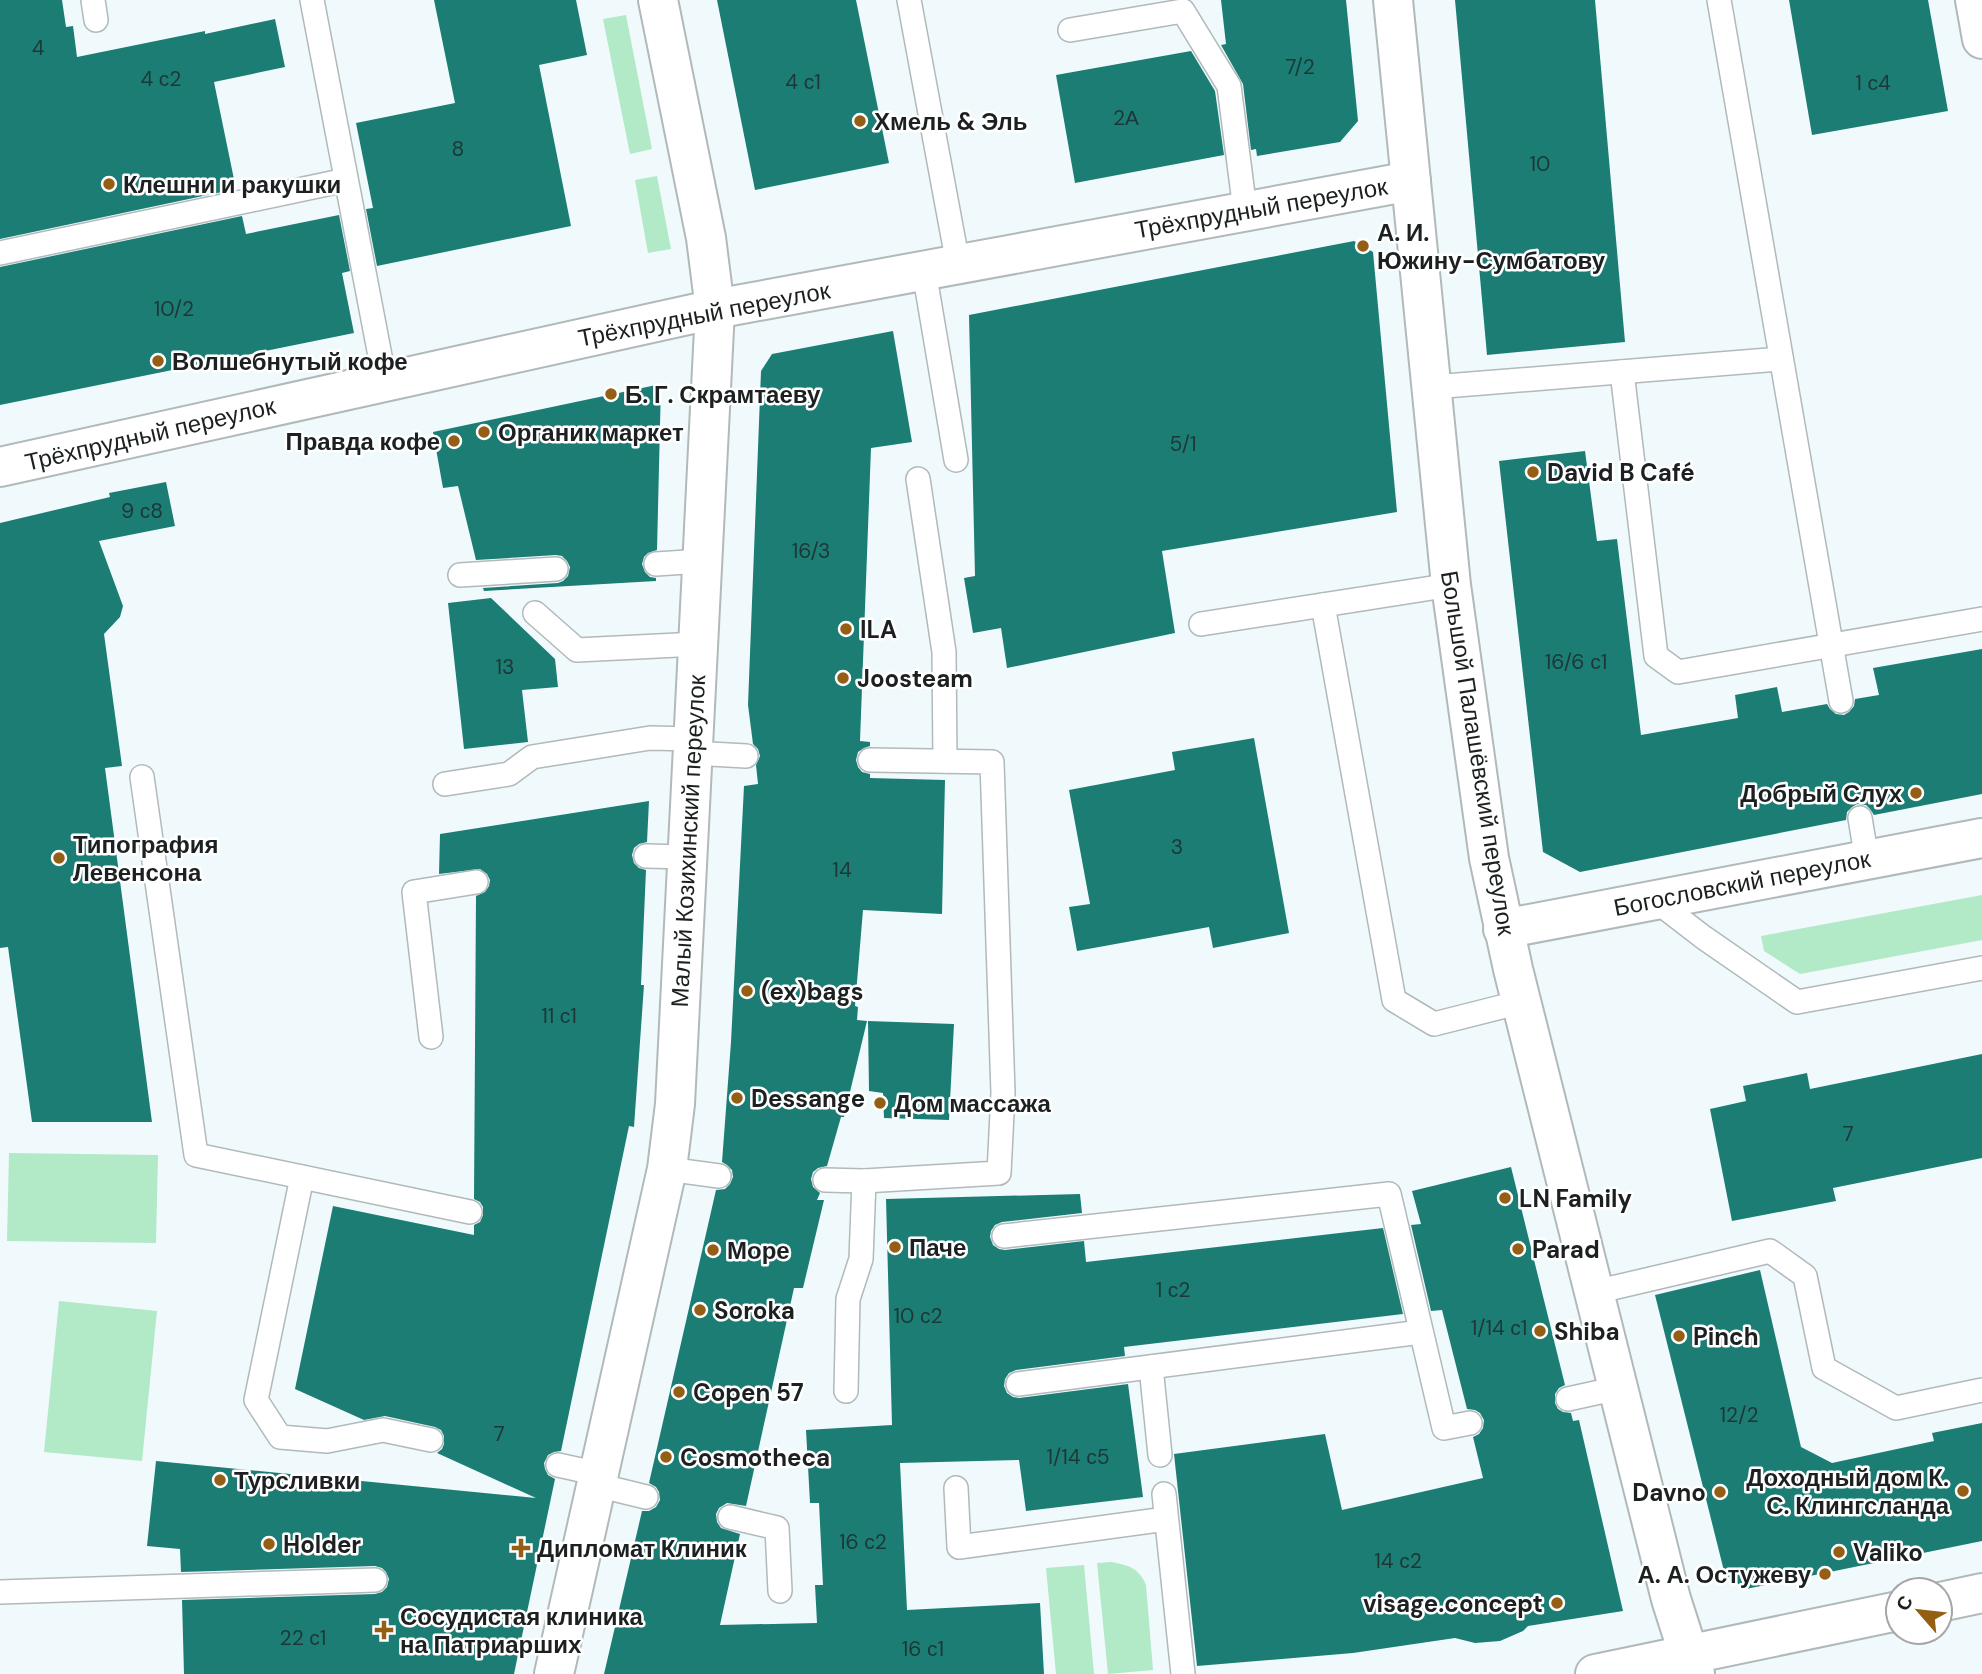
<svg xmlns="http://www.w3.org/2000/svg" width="1982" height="1674" viewBox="0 0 1982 1674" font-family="'DM Sans',sans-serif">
	<rect width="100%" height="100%" fill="#f0fafc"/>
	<!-- green -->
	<g fill="#b2e9c7">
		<polygon points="626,15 652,149 630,154 603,19"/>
		<polygon points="657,176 671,249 648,253 635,180"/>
		<polygon points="1982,895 1982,940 1800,974 1764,951 1761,936"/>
		<polygon points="9,1153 158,1155 156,1243 7,1241"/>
		<polygon points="59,1301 157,1311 142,1461 44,1452"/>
		<path d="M 1111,1562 C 1128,1565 1139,1568 1146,1585 L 1153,1670 L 1108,1674 L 1097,1563 Z"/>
		<polygon points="1084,1565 1094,1674 1056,1674 1046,1568"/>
	</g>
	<!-- building -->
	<g fill="#1c7d75">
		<polygon points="0,0 62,0 66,27 73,26 77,57 205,31 205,34 275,19 285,67 214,82 236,189 0,239"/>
		<polygon points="434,0 576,0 587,55 539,65 571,226 377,266 366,209 373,208 356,123 455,103"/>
		<polygon points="717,0 856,0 889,163 755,190"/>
		<polygon points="1221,0 1346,0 1358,121 1340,142 1257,156 1256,149 1251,150 1243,84 1221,45 1226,44"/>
		<polygon points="1455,0 1595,0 1625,342 1487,355"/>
		<polygon points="1789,0 1928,0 1948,111 1812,135"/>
		<polygon points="1191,51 1215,91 1224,155 1075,183 1056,75"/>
		<polygon points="339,215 350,271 342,273 354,333 0,405 0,267 242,216 246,234"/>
		<polygon points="1354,241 1373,252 1397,512 1162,551 1175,633 1007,668 1001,628 973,633 964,578 975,576 969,315"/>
		<polygon points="893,331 912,442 871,448 860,741 870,742 870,746 864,748 858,752 856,760 858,767 862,772 870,774 870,778 945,780 942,914 863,910 855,1006 858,1007 857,1020 867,1021 844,1117 841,1117 827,1166 818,1168 813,1172 811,1179 813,1187 820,1193 817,1200 824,1200 803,1288 794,1288 746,1506 727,1503 719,1508 716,1514 717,1522 721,1528 740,1534 720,1625 817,1623 815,1585 823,1585 819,1503 810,1503 806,1430 892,1425 886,1199 1080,1194 1082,1213 1002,1222 995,1225 991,1231 990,1237 993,1245 999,1249 1005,1250 1084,1241 1086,1262 1383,1228 1403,1314 1124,1347 1125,1356 1016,1370 1009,1373 1005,1379 1004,1386 1007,1393 1013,1397 1019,1398 1128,1384 1143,1497 1026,1511 1019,1460 900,1463 907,1610 1040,1603 1044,1674 604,1674 642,1511 649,1511 656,1507 660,1500 659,1492 656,1487 649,1483 716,1190 725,1189 730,1184 733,1177 732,1170 727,1165 722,1162 731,1042 744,786 758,784 756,765 760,756 758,749 753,744 748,705 761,371 772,354"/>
		<polygon points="661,384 657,550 648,553 644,557 642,564 645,572 650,577 656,578 656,581 484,591 483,588 558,583 563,581 568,576 570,567 567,561 562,556 556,555 476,560 458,486 443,488 433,432"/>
		<polygon points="1585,451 1597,541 1617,539 1641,735 1738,718 1735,695 1777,687 1782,712 1827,704 1830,709 1836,714 1844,715 1849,712 1854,706 1855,699 1879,695 1873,668 1982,649 1982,794 1874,815 1870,809 1866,805 1857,804 1852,807 1847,812 1846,820 1580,872 1543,852 1499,461"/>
		<polygon points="166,482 175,526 99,541 123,606 120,617 104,634 122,766 105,768 152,1122 32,1122 8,947 0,948 0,523 110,497 109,493"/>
		<polygon points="491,598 555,659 558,687 522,690 528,742 464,749 448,603"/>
		<polygon points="1254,738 1289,933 1213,948 1209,927 1077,951 1069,907 1090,904 1069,790 1175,770 1172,752"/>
		<polygon points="649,801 647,842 639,844 634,848 632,855 634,863 639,868 646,870 641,985 644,985 634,1127 629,1126 561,1451 554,1452 548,1455 544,1463 545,1469 548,1475 555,1479 514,1674 184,1674 182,1600 375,1594 382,1592 387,1587 389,1579 386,1572 382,1568 375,1566 181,1572 180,1549 147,1546 156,1461 536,1498 437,1453 442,1449 444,1444 444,1436 441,1430 435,1427 385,1416 364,1420 295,1389 333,1206 474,1235 474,1225 480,1222 483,1215 483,1207 480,1202 474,1199 476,896 485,892 489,886 490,880 487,874 480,869 439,874 440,834"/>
		<polygon points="868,1021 954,1024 949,1120 884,1118 883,1093 869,1091"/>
		<polygon points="1982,1054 1982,1158 1833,1188 1836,1201 1732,1221 1710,1109 1746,1101 1743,1086 1807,1073 1810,1089"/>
		<polygon points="1511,1167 1565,1385 1559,1388 1555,1394 1555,1403 1558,1409 1563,1412 1571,1413 1573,1421 1579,1420 1623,1611 1528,1626 1523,1631 1500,1641 1475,1643 1455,1638 1353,1653 1197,1666 1174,1454 1325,1434 1342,1510 1483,1478 1473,1437 1479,1434 1483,1428 1484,1420 1480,1413 1475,1410 1467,1409 1442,1310 1431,1311 1411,1225 1421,1224 1412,1191"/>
		<polygon points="1760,1270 1801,1447 1832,1463 1934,1441 1932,1433 1982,1423 1982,1541 1746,1589 1725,1575 1655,1295"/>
	</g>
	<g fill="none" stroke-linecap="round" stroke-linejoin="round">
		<defs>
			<g id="lane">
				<polyline points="93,0 96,20"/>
				<polyline points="312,0 385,382"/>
				<polyline points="909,0 958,264"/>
				<polyline points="1719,0 1841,701"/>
				<polyline points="1070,30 1183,11 1229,86 1245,210"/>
				<polyline points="0,253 346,180"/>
				<polyline points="924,271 956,460"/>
				<polyline points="1622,372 1656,656 1678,672 1982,619"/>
				<polyline points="1433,387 1781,359"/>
				<polyline points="918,479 944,652 945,761"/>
				<polyline points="656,564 702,561"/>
				<polyline points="460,575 556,569"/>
				<polyline points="1323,605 1394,1000 1434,1024 1521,1002"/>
				<polyline points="535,613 577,650 698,644"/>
				<polyline points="1201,624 1451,585"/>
				<polyline points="692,753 746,756"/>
				<polyline points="142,777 196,1155 470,1212"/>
				<polyline points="445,784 509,774 532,757 650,738 693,739"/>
				<polyline points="1860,818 1867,860"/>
				<polyline points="646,856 687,857"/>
				<polyline points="1655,900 1703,937 1797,1002 1982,968"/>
				<polyline points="431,1037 414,892 476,882"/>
				<polyline points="667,1169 719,1176"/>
				<polyline points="302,1177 256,1400 280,1437 327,1441 383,1430 431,1440"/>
				<polyline points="825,1180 864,1181 999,1173 1003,1093 992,762 870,760"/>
				<polyline points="1004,1236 1389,1194 1444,1428 1470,1423"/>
				<polyline points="1595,1292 1770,1251 1805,1276 1824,1368 1896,1408 1982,1390"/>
				<polyline points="1151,1367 1160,1455"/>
				<polyline points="1018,1384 1421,1332"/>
				<polyline points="846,1391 848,1299 861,1259 864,1181"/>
				<polyline points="1568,1399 1618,1388"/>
				<polyline points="558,1465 599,1474"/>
				<polyline points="597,1485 646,1497"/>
				<polyline points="956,1488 959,1547 1166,1519"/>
				<polyline points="1164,1494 1183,1674"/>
				<polyline points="730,1517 777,1528 780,1591"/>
				<polyline points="0,1592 375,1580"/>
			</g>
			<g id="street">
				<polyline points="1393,0 1451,585 1489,858 1513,969 1671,1599 1695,1674"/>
				<polyline points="1975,0 1982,39"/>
				<polyline points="0,467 715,309 1411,181"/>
				<polyline points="1503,929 1982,838"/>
				<polyline points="1940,1602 1982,1593"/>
				<polyline points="554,1674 667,1169 675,1104 715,309 706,238 658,0"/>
				<polyline points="1595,1674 1898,1611"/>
			</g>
		</defs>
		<!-- lane casing -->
		<use href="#lane" stroke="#b1b9bb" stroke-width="26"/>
		<!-- street casing -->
		<use href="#street" stroke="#b1b9bb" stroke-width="42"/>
		<!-- lane -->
		<use href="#lane" stroke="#fff" stroke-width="23"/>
		<!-- street -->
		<use href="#street" stroke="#fff" stroke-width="38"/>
	</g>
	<!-- markers -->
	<g fill="#945f14" stroke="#fff" stroke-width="2.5">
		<circle cx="860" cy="121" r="7"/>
		<circle cx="109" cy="184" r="7"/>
		<circle cx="1363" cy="246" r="7"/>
		<circle cx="158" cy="361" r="7"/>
		<circle cx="611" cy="394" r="7"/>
		<circle cx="484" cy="432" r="7"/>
		<circle cx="454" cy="441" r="7"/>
		<circle cx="1533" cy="472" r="7"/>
		<circle cx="846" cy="629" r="7"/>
		<circle cx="843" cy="678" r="7"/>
		<circle cx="1916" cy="793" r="7"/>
		<circle cx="59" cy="858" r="7"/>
		<circle cx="747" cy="991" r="7"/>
		<circle cx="737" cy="1098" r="7"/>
		<circle cx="880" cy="1103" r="7"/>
		<circle cx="1505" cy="1198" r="7"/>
		<circle cx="895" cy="1247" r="7"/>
		<circle cx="1518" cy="1249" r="7"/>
		<circle cx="713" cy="1250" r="7"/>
		<circle cx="700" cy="1310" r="7"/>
		<circle cx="1540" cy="1331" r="7"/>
		<circle cx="1679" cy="1336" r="7"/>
		<circle cx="679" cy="1392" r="7"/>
		<circle cx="666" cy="1457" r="7"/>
		<circle cx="220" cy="1480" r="7"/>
		<circle cx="1963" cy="1491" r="7"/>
		<circle cx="1720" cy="1492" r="7"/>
		<circle cx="269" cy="1544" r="7"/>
		<path d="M517.5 1537.5h7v7h7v7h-7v7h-7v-7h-7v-7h7z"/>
		<circle cx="1839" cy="1552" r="7"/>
		<circle cx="1825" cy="1574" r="7"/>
		<circle cx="1557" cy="1603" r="7"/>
		<path d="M380.5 1619.5h7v7h7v7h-7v7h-7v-7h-7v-7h7z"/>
	</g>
	<g text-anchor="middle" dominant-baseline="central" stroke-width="5" stroke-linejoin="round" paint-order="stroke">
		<!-- number labels -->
		<g font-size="21" fill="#1d3736">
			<text x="38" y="48">4</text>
			<text x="1300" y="67">7/2</text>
			<text x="161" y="79">4 с2</text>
			<text x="803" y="82">4 с1</text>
			<text x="1873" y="83">1 с4</text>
			<text x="1126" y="118">2А</text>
			<text x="458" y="149">8</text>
			<text x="1540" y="164">10</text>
			<text x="174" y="309">10/2</text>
			<text x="1183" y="444">5/1</text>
			<text x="142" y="511">9 с8</text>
			<text x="811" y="551">16/3</text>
			<text x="1576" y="662">16/6 с1</text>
			<text x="505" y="667">13</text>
			<text x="1177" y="847">3</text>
			<text x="842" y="870">14</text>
			<text x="559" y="1016">11 с1</text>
			<text x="1848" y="1134">7</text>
			<text x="1173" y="1290">1 с2</text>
			<text x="918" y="1316">10 с2</text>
			<text x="1499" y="1328">1/14 с1</text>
			<text x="1739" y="1415">12/2</text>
			<text x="499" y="1434">7</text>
			<text x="1078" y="1457">1/14 с5</text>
			<text x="863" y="1542">16 с2</text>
			<text x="1398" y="1561">14 с2</text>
			<text x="303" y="1638">22 с1</text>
			<text x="923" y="1649">16 с1</text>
		</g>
		<!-- poi labels -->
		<g font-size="24" font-weight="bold" fill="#1d2021" stroke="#fff" text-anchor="start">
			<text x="874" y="121">Хмель &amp; Эль</text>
			<text x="123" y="184">Клешни и ракушки</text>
			<text x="1377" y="232">А. И.<tspan x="1377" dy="28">Южину-Сумбатову</tspan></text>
			<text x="172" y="361">Волшебнутый кофе</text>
			<text x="625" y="394">Б. Г. Скрамтаеву</text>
			<text x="498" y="432">Органик маркет</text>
			<text x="440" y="441" text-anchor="end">Правда кофе</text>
			<text x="1547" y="472">David B Café</text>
			<text x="860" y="629">ILA</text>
			<text x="857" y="678">Joosteam</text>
			<text x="1902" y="793" text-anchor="end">Добрый Слух</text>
			<text x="73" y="844">Типография<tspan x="73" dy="28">Левенсона</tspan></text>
			<text x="761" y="991">(ex)bags</text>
			<text x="751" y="1098">Dessange</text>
			<text x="894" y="1103">Дом массажа</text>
			<text x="1519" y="1198">LN Family</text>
			<text x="909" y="1247">Паче</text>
			<text x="1532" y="1249">Parad</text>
			<text x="727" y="1250">Море</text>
			<text x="714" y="1310">Soroka</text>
			<text x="1554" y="1331">Shiba</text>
			<text x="1693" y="1336">Pinch</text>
			<text x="693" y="1392">Copen 57</text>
			<text x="680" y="1457">Cosmotheca</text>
			<text x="1949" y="1477" text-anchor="end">Доходный дом К.<tspan x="1949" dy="28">С. Клингсланда</tspan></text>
			<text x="234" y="1480">Турсливки</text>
			<text x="1706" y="1492" text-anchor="end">Davno</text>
			<text x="283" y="1544">Holder</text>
			<text x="537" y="1548">Дипломат Клиник</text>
			<text x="1853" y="1552">Valiko</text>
			<text x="1811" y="1574" text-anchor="end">А. А. Остужеву</text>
			<text x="1543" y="1603" text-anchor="end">visage.concept</text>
			<text x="400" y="1616">Сосудистая клиника<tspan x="400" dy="28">на Патриарших</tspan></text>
		</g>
		<!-- street labels -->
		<g font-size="24" fill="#1d2021" stroke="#fff">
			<text transform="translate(1261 208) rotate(-10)">Трёхпрудный переулок</text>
			<text transform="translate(704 314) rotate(-11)">Трёхпрудный переулок</text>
			<text transform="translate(150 434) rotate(-13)">Трёхпрудный переулок</text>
			<text transform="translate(1478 753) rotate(81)">Большой Палашёвский переулок</text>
			<text transform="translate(688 841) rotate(-87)">Малый Козихинский переулок</text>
			<text transform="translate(1742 883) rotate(-11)">Богословский переулок</text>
		</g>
	</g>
	<!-- north arrow -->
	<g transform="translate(1919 1611) rotate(298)"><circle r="33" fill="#ffffff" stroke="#a5a6a6" stroke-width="2"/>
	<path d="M0-5L12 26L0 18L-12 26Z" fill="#945f14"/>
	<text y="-10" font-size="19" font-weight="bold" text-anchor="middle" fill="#1d2021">С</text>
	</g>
</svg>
